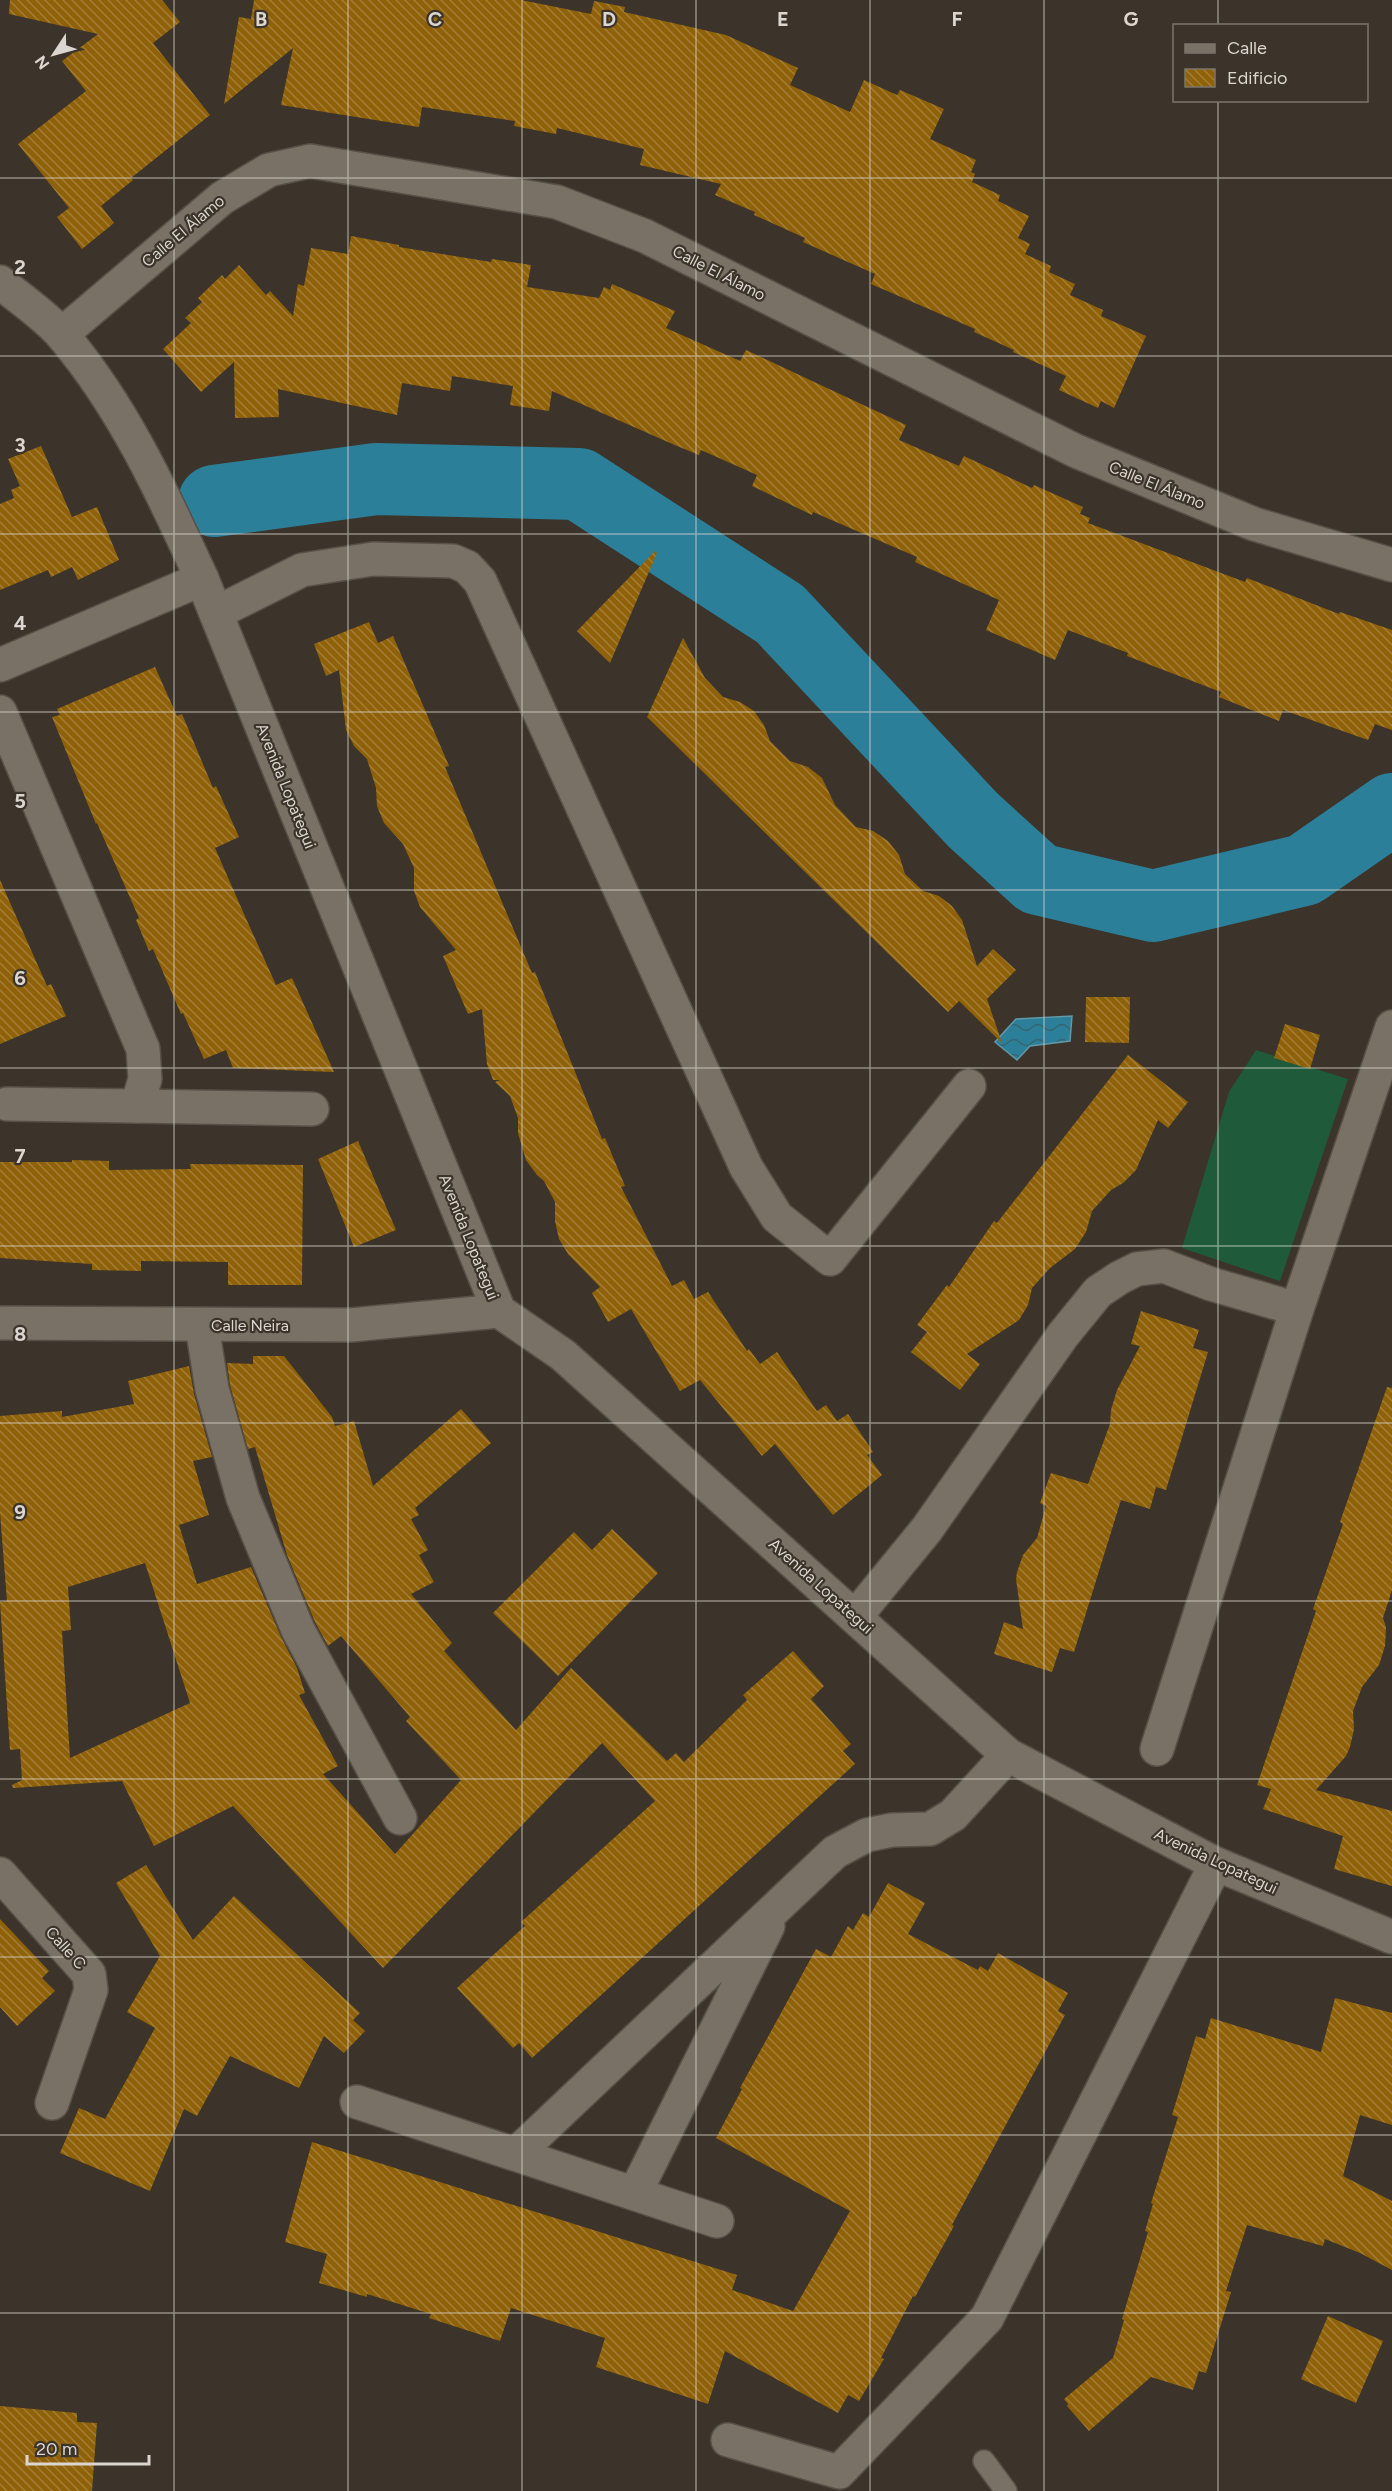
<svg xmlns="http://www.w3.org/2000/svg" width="1392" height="2491" viewBox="0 0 1392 2491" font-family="Figtree,sans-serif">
	<defs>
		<pattern id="water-waves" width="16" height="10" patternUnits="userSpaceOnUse" patternTransform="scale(1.5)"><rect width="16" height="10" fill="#2c7f98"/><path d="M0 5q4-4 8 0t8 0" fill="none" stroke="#356674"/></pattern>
		<pattern id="building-back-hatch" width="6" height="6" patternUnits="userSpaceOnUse" patternTransform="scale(1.5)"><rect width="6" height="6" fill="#8f6108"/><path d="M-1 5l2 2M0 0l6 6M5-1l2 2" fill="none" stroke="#a37e37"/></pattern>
	</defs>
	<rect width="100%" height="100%" fill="#3c342a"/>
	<!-- pitch -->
	<polygon fill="#1f5b3b" points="1256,1050 1348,1079 1280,1281 1182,1248 1229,1092"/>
	<!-- water -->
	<polygon fill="url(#water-waves)" stroke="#6099a9" stroke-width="1.5" points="1072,1016 1070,1041 1030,1046 1017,1060 995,1042 1016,1019"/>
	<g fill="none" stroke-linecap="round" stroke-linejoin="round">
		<!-- river -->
		<polyline stroke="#2c7f98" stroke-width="72" points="214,501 376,479 579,484 780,614 973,820 1038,879 1153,906 1304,870 1392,809"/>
	</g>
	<!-- building -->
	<g fill="url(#building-back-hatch)" fill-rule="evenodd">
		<polygon points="10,0 162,0 180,22 153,43 210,115 131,178 133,180 101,206 114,223 82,249 57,217 69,208 18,144 86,91 62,61 98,34 9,14"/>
		<polygon points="254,0 521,0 591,14 594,1 625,7 624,12 726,35 798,68 790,85 850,112 864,80 897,95 900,90 944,109 930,139 976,160 971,172 975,174 972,182 1000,195 998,201 1029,216 1018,238 1030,244 1025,254 1051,266 1049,272 1075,284 1070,295 1103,310 1101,316 1146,336 1114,408 1101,401 1098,408 1059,390 1066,376 1013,352 1014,350 974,332 975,329 871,284 875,274 803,242 805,238 754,215 755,212 715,195 721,184 640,165 644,149 557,128 556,134 514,126 515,121 422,107 419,127 281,105 293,48 224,104 239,17 251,19"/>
		<polygon points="351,236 399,245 399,247 491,262 492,259 531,265 527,287 599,298 604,287 610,290 612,284 675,311 666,328 740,361 746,350 906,425 899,440 959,466 964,456 1032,488 1034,485 1083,507 1080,514 1090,518 1088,523 1245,582 1247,578 1339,614 1340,612 1392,630 1392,730 1375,724 1368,740 1283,710 1279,721 1219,697 1221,692 1127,656 1128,653 1068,630 1055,660 986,630 999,600 915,562 917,557 813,512 812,515 752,486 757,475 701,450 699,455 677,446 552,391 549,411 510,405 513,386 452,376 450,391 402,383 397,415 278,389 279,417 235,418 234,362 201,392 163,349 191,323 185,318 202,302 198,298 222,275 225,279 239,265 266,295 270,291 293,316 298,284 304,286 311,248 348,254"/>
		<polygon points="41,446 72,517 97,507 119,560 78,580 72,567 51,577 48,570 0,590 0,504 14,498 11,490 20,486 8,459"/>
		<polygon points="655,551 657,553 610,663 577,631"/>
		<polygon points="369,622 378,643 393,636 428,717 449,766 445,767 496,888 532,973 535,972 602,1139 605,1138 625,1186 621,1187 672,1286 684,1280 694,1299 708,1292 747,1351 749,1349 760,1364 777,1352 817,1411 826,1405 837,1421 848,1414 873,1452 867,1455 882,1475 833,1515 775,1444 762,1456 700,1380 680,1391 631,1309 608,1322 592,1293 600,1287 568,1254 559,1239 555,1221 555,1202 544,1181 537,1175 526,1160 518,1133 518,1118 510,1096 495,1082 500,1080 493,1080 487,1064 482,1009 468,1014 443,956 456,950 420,907 414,891 414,868 403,844 384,823 377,806 376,788 367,759 354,746 346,730 339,670 326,676 314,644"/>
		<polygon points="683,638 705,678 723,697 740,702 754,711 764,725 770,741 790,761 808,767 822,778 835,805 856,827 873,831 888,841 899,855 905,874 923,891 939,896 952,906 962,920 977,966 993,949 1016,970 987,999 1002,1043 959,1001 948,1012 647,717"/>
		<polygon points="155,667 177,716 182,714 213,788 216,786 239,837 215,848 244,914 276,985 292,978 334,1072 233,1068 226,1050 204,1059 183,1013 181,1014 153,949 149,951 136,920 139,918 97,823 96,824 52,717 60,715 57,709"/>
		<polygon points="0,880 47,986 51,984 66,1016 0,1044"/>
		<polygon points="1086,997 1130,997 1129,1043 1085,1042"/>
		<polygon points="1285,1024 1320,1035 1310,1069 1274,1058"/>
		<polygon points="1128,1055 1188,1102 1168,1128 1158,1120 1136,1170 1123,1183 1111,1190 1092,1211 1086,1232 1075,1249 1050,1268 1032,1288 1028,1305 1019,1320 967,1354 980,1364 960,1390 911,1352 927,1332 917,1325 947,1285 949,1287 994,1221 997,1223"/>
		<polygon points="358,1141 396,1230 354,1247 318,1159"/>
		<polygon points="72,1160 109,1161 109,1170 191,1169 190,1164 303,1165 302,1285 228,1285 228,1262 141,1261 141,1271 92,1270 92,1264 0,1258 0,1162 72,1162"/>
		<polygon points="1141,1311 1199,1330 1193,1348 1208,1352 1166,1490 1156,1487 1150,1509 1121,1500 1074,1652 1060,1648 1052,1672 994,1654 1004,1622 1023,1629 1016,1579 1017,1572 1023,1555 1037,1538 1046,1506 1040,1503 1051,1473 1088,1484 1110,1424 1111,1410 1117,1390 1140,1346 1131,1344"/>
		<path d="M 253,1356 L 284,1356 L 332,1417 L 335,1426 L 354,1421 L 373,1486 L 461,1409 L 491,1443 L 415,1508 L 419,1515 L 411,1519 L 428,1550 L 419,1555 L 434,1582 L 411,1594 L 452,1643 L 444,1651 L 516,1730 L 571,1668 L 667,1761 L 676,1753 L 684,1762 L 747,1700 L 743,1695 L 793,1651 L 824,1686 L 811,1699 L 851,1744 L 843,1751 L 855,1764 L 532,2058 L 519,2043 L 513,2048 L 457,1988 L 525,1926 L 521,1922 L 655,1801 L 602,1743 L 383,1968 L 233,1806 L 154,1846 L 122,1781 L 13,1788 L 12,1785 L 22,1780 L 20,1749 L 10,1750 L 0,1602 L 7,1601 L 0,1513 L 0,1416 L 62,1411 L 62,1417 L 134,1404 L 128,1381 L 189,1366 L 194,1394 L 212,1457 L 193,1461 L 209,1515 L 179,1525 L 197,1584 L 251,1567 L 281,1637 L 297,1668 L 305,1693 L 299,1695 L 338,1766 L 323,1774 L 395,1854 L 461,1780 L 406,1721 L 410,1717 L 341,1636 L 328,1646 L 315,1622 L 287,1555 L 255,1447 L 248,1449 L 230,1385 L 227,1363 L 253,1364 ZM 145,1563 L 190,1703 L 70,1758 L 62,1631 L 71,1630 L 68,1587 Z"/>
		<polygon points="1387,1387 1392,1388 1392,1590 1383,1618 1386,1627 1385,1646 1379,1665 1362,1687 1353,1711 1354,1729 1350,1747 1346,1756 1316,1790 1392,1811 1392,1886 1334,1869 1343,1836 1263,1809 1271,1789 1257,1785 1316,1611 1313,1609 1343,1524 1340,1522"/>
		<polygon points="612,1529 658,1573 558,1676 493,1613 574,1532 592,1550"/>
		<polygon points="146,1865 193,1940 234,1896 360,2013 353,2020 365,2031 344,2053 324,2036 299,2088 230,2056 197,2116 184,2109 150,2191 60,2153 79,2108 105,2119 155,2028 127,2012 160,1956 116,1883"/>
		<polygon points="888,1883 925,1903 908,1934 978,1970 980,1966 988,1971 998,1953 1068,1993 1058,2011 1065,2015 952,2225 954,2226 915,2297 913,2296 881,2358 884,2359 859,2401 848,2395 838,2413 725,2351 708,2404 596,2367 605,2338 511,2308 500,2341 429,2318 431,2314 367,2294 367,2297 319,2283 327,2254 285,2242 312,2142 737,2275 732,2290 793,2311 850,2211 716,2138 742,2089 740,2088 816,1949 831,1957 848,1926 853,1930 863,1913 869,1917"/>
		<polygon points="0,1919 49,1971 42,1978 55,1991 17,2026 0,2007"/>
		<polygon points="1335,1998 1392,2013 1392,2125 1360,2115 1343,2176 1392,2201 1392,2270 1360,2253 1325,2239 1323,2246 1247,2225 1226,2291 1231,2292 1206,2373 1199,2371 1193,2390 1151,2377 1089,2431 1067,2406 1068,2404 1064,2399 1113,2358 1124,2320 1122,2319 1148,2232 1145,2231 1153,2204 1151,2203 1178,2117 1172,2115 1196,2036 1205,2039 1211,2018 1321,2052"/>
		<polygon points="1328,2316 1383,2341 1356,2403 1301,2379"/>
		<polygon points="0,2406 77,2413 77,2422 97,2423 92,2491 0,2491"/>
	</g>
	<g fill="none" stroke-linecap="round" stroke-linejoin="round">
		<defs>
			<polyline id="service" points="984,2461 1006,2491"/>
			<g id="minor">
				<polyline points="62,334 222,198 269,170 310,161 557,202 645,236 1076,451 1254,524 1392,565"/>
				<polyline points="216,613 302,570 373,559 453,561 467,567 480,581 746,1167 777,1217 830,1259 969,1086"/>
				<polyline points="0,665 202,579"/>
				<polyline points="0,712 143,1049 145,1079 137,1106"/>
				<polyline points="7,1104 312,1109"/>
				<polyline points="0,1323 351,1325 499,1311"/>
				<polyline points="202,1326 212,1389 243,1498 298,1630 400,1818"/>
				<polyline points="855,1617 927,1529 1063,1335 1098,1292 1119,1278 1137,1269 1164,1266 1211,1284 1297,1309"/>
				<polyline points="1157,1749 1297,1309 1392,1027"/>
				<polyline points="0,1874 89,1974 91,1990 52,2103"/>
				<polyline points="357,2102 717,2221"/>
				<polyline points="517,2153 835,1852 867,1835 892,1830 930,1829 953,1815 1008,1755"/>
				<polyline points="635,2193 768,1926"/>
				<polyline points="728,2440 839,2472 987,2318 1216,1864"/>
			</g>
			<path id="tertiary" d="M 0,282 C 20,299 46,316 63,336 C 124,408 163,494 202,579 L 499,1311 L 563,1355 L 1008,1755 L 1216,1864 L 1392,1937"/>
		</defs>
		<!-- service casing -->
		<use href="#service" stroke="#575047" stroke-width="24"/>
		<!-- minor casing -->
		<use href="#minor" stroke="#575047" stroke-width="36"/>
		<!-- tertiary casing -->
		<use href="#tertiary" stroke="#575047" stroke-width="36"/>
		<!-- service -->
		<use href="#service" stroke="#797165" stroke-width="21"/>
		<!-- minor -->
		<use href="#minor" stroke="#797165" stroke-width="33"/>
		<!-- tertiary -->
		<use href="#tertiary" stroke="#797165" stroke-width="33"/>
	</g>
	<!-- grid -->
	<path fill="none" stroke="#dbd6d0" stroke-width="1.5" stroke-opacity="0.55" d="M 174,0 L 174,2491M 348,0 L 348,2491M 522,0 L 522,2491M 696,0 L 696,2491M 870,0 L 870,2491M 1044,0 L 1044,2491M 1218,0 L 1218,26M 1218,100 L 1218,2491M 0,178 L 1392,178M 0,356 L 1392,356M 0,534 L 1392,534M 0,712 L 1392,712M 0,890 L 1392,890M 0,1068 L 1392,1068M 0,1246 L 1392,1246M 0,1423 L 1392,1423M 0,1601 L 1392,1601M 0,1779 L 1392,1779M 0,1957 L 1392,1957M 0,2135 L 1392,2135M 0,2313 L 1392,2313"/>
	<g text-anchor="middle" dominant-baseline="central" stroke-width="4.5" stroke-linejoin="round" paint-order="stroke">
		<!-- street labels -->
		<g font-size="16" fill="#dbd6d0" stroke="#3c342a">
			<text transform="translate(183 231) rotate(-40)">Calle El Álamo</text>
			<text transform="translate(719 273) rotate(27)">Calle El Álamo</text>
			<text transform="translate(1157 485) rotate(22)">Calle El Álamo</text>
			<text transform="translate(286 786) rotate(68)">Avenida Lopategui</text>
			<text transform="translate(469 1237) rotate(68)">Avenida Lopategui</text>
			<text x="250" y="1325">Calle Neira</text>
			<text transform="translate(821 1586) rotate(42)">Avenida Lopategui</text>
			<text transform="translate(1216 1861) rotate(25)">Avenida Lopategui</text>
			<text transform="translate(66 1948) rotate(48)">Calle C</text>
		</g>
	</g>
	<g font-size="20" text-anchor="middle" font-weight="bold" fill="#dbd6d0" stroke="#3c342a" stroke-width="4.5" stroke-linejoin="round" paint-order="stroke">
		<text x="261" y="26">B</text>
		<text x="435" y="26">C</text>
		<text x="609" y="26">D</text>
		<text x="783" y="26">E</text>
		<text x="957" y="26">F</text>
		<text x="1131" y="26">G</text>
		<text x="20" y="274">2</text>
		<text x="20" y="452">3</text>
		<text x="20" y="630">4</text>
		<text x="20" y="808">5</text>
		<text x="20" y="985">6</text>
		<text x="20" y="1163">7</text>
		<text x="20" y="1341">8</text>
		<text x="20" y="1519">9</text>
	</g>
	<!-- legend -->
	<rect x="1173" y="24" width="195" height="78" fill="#3c342a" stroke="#7c756c" stroke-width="1.5"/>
	<rect x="1185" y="44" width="30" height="9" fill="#797165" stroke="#7c756c" stroke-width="1.5"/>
	<text x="1227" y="54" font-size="18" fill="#dbd6d0">Calle</text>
	<rect x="1185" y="69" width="30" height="18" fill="url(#building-back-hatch)" stroke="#7c756c" stroke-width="1.5"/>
	<text x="1227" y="84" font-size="18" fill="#dbd6d0">Edificio</text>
	<!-- north arrow -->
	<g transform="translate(54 54) rotate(234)" stroke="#3c342a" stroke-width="4.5" paint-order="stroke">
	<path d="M0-4.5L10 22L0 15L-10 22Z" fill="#dbd6d0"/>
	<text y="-9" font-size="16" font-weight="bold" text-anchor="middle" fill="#dbd6d0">N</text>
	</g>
	<!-- scale -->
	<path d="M27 2455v9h122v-9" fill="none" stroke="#dbd6d0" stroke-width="3"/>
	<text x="36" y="2455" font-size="18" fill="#dbd6d0" stroke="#3c342a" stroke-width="4.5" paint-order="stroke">20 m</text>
</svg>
